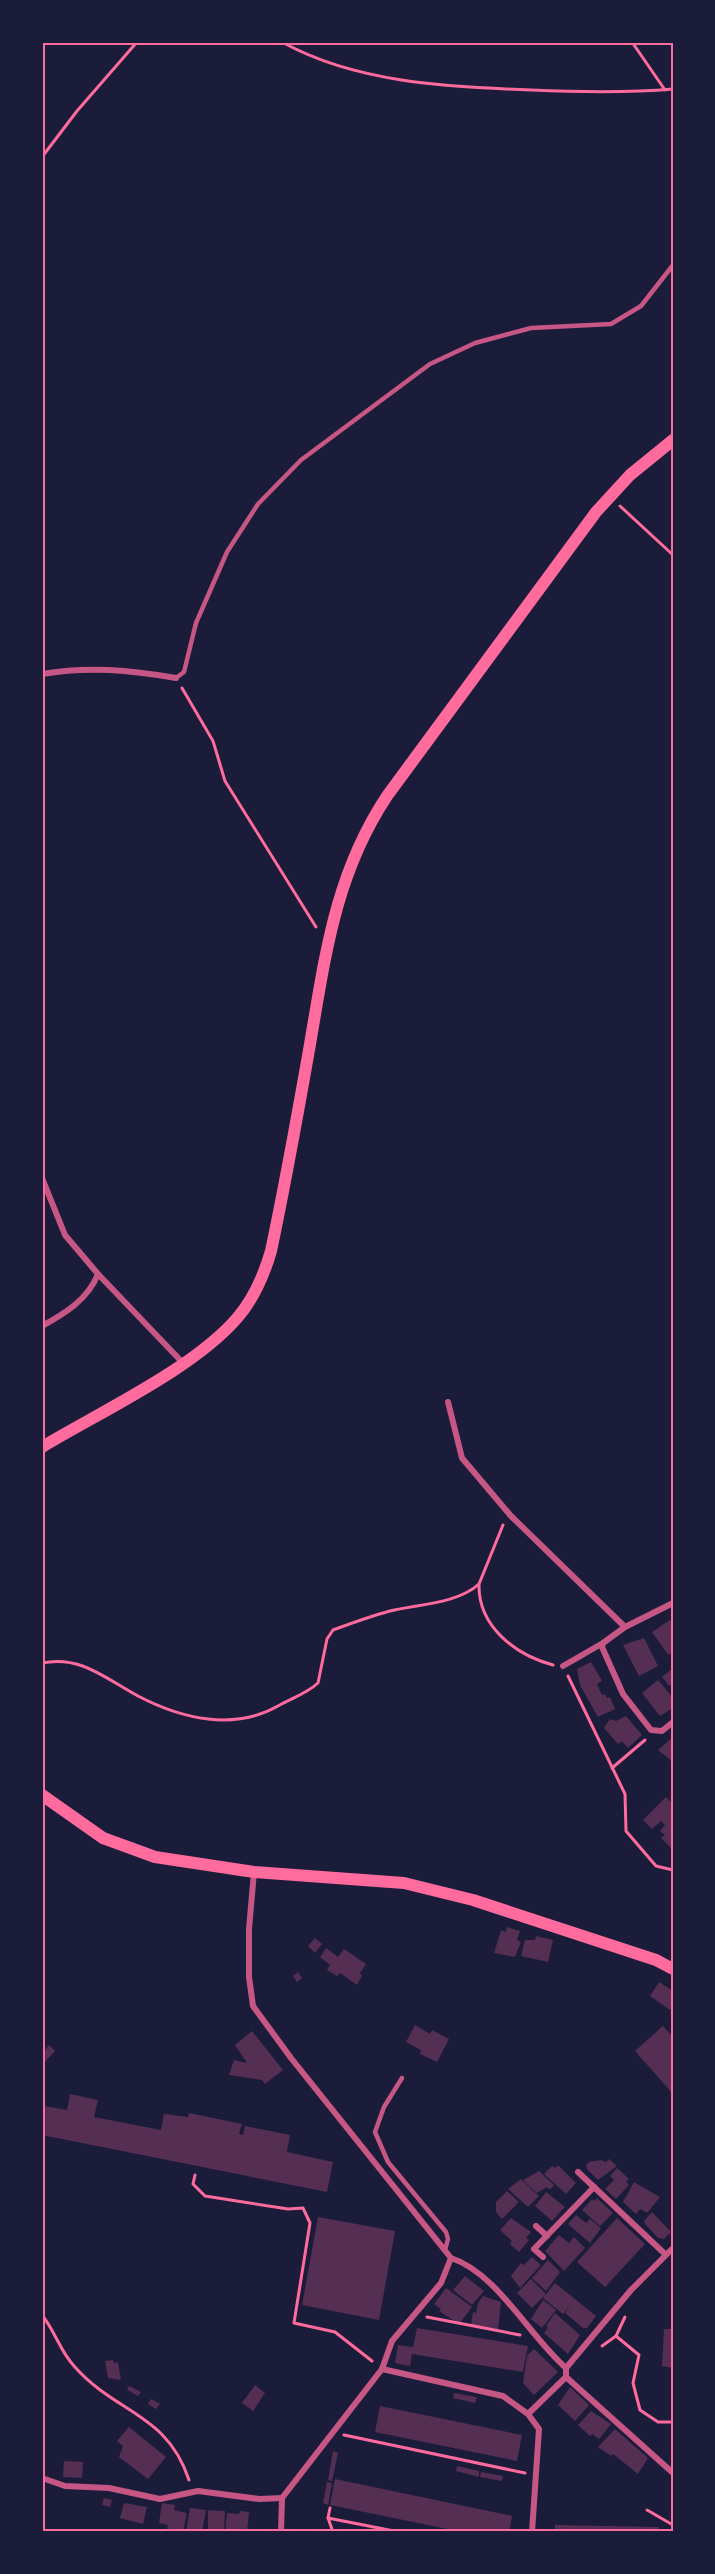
<svg xmlns="http://www.w3.org/2000/svg" width="715" height="2574" viewBox="0 0 715 2574" font-family="'Noto Sans',sans-serif">
	<rect width="100%" height="100%" fill="#1b1b3a"/>
	<!-- building -->
	<g fill="#542f53">
		<polygon points="670,1620 673,1625 673,1652 668,1655 652,1632"/>
		<polygon points="644,1638 658,1666 639,1676 623,1645"/>
		<polygon points="591,1662 602,1681 597,1684 602,1695 605,1694 607,1698 610,1697 615,1709 598,1717 580,1685 577,1669"/>
		<polygon points="673,1668 673,1683 669,1686 662,1677"/>
		<polygon points="658,1680 673,1698 673,1708 660,1716 642,1693"/>
		<polygon points="626,1716 642,1735 628,1748 622,1741 618,1744 604,1728 610,1719 616,1721"/>
		<polygon points="673,1737 673,1762 658,1750"/>
		<polygon points="666,1797 673,1804 672,1849 661,1838 665,1835 660,1831 665,1825 661,1821 652,1829 643,1820"/>
		<polygon points="507,1927 520,1931 517,1940 521,1942 515,1957 494,1953 501,1930 506,1932"/>
		<polygon points="536,1936 553,1940 548,1962 521,1956 525,1940 535,1940"/>
		<polygon points="315,1938 322,1944 315,1953 308,1946"/>
		<polygon points="326,1948 338,1957 344,1949 366,1964 360,1973 362,1976 357,1985 340,1973 337,1976 327,1970 330,1965 320,1957"/>
		<polygon points="298,1972 302,1978 297,1982 293,1976"/>
		<polygon points="659,1982 673,1991 673,2005 670,2010 650,1996"/>
		<polygon points="415,2025 430,2034 432,2030 449,2039 437,2062 420,2054 421,2050 406,2042"/>
		<polygon points="663,2026 673,2037 673,2094 635,2051"/>
		<polygon points="252,2031 283,2070 265,2084 262,2080 229,2075 234,2060 247,2063 235,2045"/>
		<polygon points="49,2045 55,2051 45,2062 42,2054"/>
		<polygon points="70,2094 98,2100 94,2117 161,2130 164,2114 188,2117 189,2113 242,2124 239,2134 243,2135 245,2126 290,2135 287,2152 333,2162 327,2192 42,2135 44,2106 67,2110"/>
		<polygon points="609,2159 617,2166 598,2180 587,2169 586,2165 589,2162 601,2160 606,2162"/>
		<polygon points="558,2165 576,2183 566,2194 544,2174 552,2166 555,2168"/>
		<polygon points="617,2168 629,2179 626,2182 629,2185 616,2199 605,2189 614,2180 610,2176"/>
		<polygon points="539,2171 554,2185 550,2190 547,2187 537,2193 523,2180"/>
		<polygon points="521,2179 539,2196 528,2207 508,2189"/>
		<polygon points="634,2182 660,2197 647,2213 640,2209 636,2214 623,2202"/>
		<polygon points="507,2191 519,2202 502,2219 496,2212 496,2202"/>
		<polygon points="546,2192 565,2207 552,2221 535,2206"/>
		<polygon points="597,2198 613,2213 600,2226 582,2210 592,2199 594,2201"/>
		<polygon points="652,2212 671,2232 664,2239 658,2238 645,2224 644,2221"/>
		<polygon points="576,2215 586,2223 590,2219 601,2228 590,2243 568,2224"/>
		<polygon points="318,2217 395,2231 379,2320 302,2305"/>
		<polygon points="511,2218 531,2232 526,2238 529,2240 519,2252 510,2244 512,2241 500,2230"/>
		<polygon points="617,2218 645,2244 605,2287 577,2262"/>
		<polygon points="559,2235 569,2243 574,2237 585,2248 564,2271 545,2251"/>
		<polygon points="532,2257 541,2265 520,2288 511,2276 521,2263 524,2265"/>
		<polygon points="548,2260 560,2272 546,2291 532,2278"/>
		<polygon points="465,2276 484,2291 472,2305 453,2290"/>
		<polygon points="531,2279 546,2294 532,2308 517,2293"/>
		<polygon points="555,2283 596,2316 587,2328 583,2328 565,2313 571,2304 563,2314 543,2298"/>
		<polygon points="446,2288 472,2307 459,2324 439,2311 441,2309 434,2304"/>
		<polygon points="483,2296 501,2302 498,2330 471,2325 473,2312 476,2313 478,2303"/>
		<polygon points="543,2300 556,2310 542,2328 531,2319"/>
		<polygon points="555,2313 580,2335 568,2354 544,2333 548,2327 546,2326"/>
		<polygon points="417,2328 528,2346 523,2372 412,2354 410,2366 395,2363 398,2345 413,2347"/>
		<polygon points="664,2329 673,2329 673,2368 662,2366"/>
		<polygon points="534,2349 558,2372 534,2395 523,2383 527,2356"/>
		<polygon points="113,2360 114,2363 118,2362 121,2380 108,2378 105,2361"/>
		<polygon points="255,2385 265,2393 253,2411 242,2403"/>
		<polygon points="129,2386 141,2392 138,2396 127,2390"/>
		<polygon points="570,2387 589,2405 575,2421 558,2405"/>
		<polygon points="454,2393 477,2397 475,2403 453,2398"/>
		<polygon points="151,2399 160,2404 156,2409 148,2404"/>
		<polygon points="380,2406 522,2435 517,2461 375,2432"/>
		<polygon points="591,2411 611,2424 599,2439 592,2434 590,2436 578,2425"/>
		<polygon points="129,2427 166,2457 148,2479 119,2457 123,2446 117,2441"/>
		<polygon points="615,2429 648,2458 638,2474 613,2454 611,2456 598,2447"/>
		<polygon points="333,2451 338,2453 332,2481 328,2480"/>
		<polygon points="64,2461 83,2462 82,2478 63,2477"/>
		<polygon points="457,2466 479,2471 479,2477 456,2471"/>
		<polygon points="481,2472 503,2476 502,2481 480,2477"/>
		<polygon points="335,2479 512,2516 509,2532 462,2532 330,2505"/>
		<polygon points="327,2482 332,2483 328,2505 323,2503"/>
		<polygon points="104,2498 112,2500 110,2507 102,2505"/>
		<polygon points="124,2503 147,2507 143,2524 120,2518"/>
		<polygon points="162,2503 175,2505 174,2510 187,2513 183,2532 167,2529 168,2525 159,2523"/>
		<polygon points="190,2508 206,2510 202,2532 186,2532"/>
		<polygon points="208,2510 225,2511 224,2532 208,2532"/>
		<polygon points="240,2511 249,2512 247,2532 225,2532 227,2513 239,2514"/>
		<polygon points="555,2525 659,2527 659,2532 555,2532"/>
	</g>
	<g fill="none" stroke-linecap="round" stroke-linejoin="round">
		<!-- path -->
		<g stroke="#ff6b9d" stroke-width="3">
			<path d="M 282,42 C 356,83 448,87 531,90 C 578,92 626,93 673,89"/>
			<polyline points="632,42 665,90"/>
			<polyline points="42,157 77,111 137,42"/>
			<polyline points="620,506 673,555"/>
			<polyline points="182,688 213,741 225,781 316,927"/>
			<path d="M 479,1584 C 478,1627 516,1655 553,1665"/>
			<path d="M 42,1663 C 81,1655 106,1679 138,1696 C 182,1719 234,1731 278,1706 C 292,1698 306,1694 318,1683 L 327,1639 L 333,1630 C 352,1623 371,1616 390,1611 C 418,1604 457,1604 479,1584 L 503,1525"/>
			<polyline points="568,1676 625,1794 626,1831 656,1866 673,1870"/>
			<polyline points="612,1768 645,1740"/>
			<polyline points="195,2175 193,2184 205,2196 288,2209 303,2208 310,2223 294,2323 335,2332 372,2361"/>
			<path d="M 42,2315 C 55,2331 60,2351 74,2366 C 116,2414 167,2413 189,2480"/>
			<polyline points="427,2317 520,2335"/>
			<polyline points="616,2336 639,2355 633,2383 640,2410 658,2422 673,2422"/>
			<polyline points="602,2346 616,2336 625,2317"/>
			<polyline points="344,2435 525,2473"/>
			<polyline points="647,2510 673,2525"/>
			<polyline points="328,2518 330,2508"/>
			<polyline points="333,2532 328,2518 399,2532"/>
		</g>
		<!-- service -->
		<g stroke="#c65784" stroke-width="4.5">
			<polyline points="176,678 184,672 196,623 227,552 258,504 301,460 430,364 475,343 531,328 611,324 641,306 673,265"/>
			<polyline points="402,2078 384,2107 375,2132 388,2162 446,2232 448,2239 445,2250"/>
		</g>
		<!-- minor -->
		<g stroke="#c65784" stroke-width="6">
			<path d="M 42,674 C 88,666 130,670 176,678"/>
			<path d="M 42,1178 L 65,1235 L 98,1274 C 88,1299 66,1313 42,1326"/>
			<polyline points="98,1274 183,1363"/>
			<polyline points="448,1402 462,1458 511,1516 625,1627"/>
			<polyline points="673,1603 625,1627 603,1643 602,1647 623,1694 651,1730 662,1731 673,1722"/>
			<polyline points="563,1666 603,1643"/>
			<polyline points="254,1872 249,1929 249,1977 253,2006 291,2058 451,2258 441,2283 392,2341 382,2369 282,2498 281,2532"/>
			<polyline points="578,2172 665,2254"/>
			<polyline points="536,2226 547,2236"/>
			<polyline points="543,2257 534,2249 594,2187"/>
			<path d="M 451,2258 C 497,2273 529,2336 566,2368"/>
			<polyline points="382,2369 503,2396 528,2414 539,2429 532,2532"/>
			<polyline points="566,2377 673,2473"/>
			<polyline points="528,2414 566,2377 566,2368 631,2290 673,2248"/>
			<polyline points="42,2478 65,2486 109,2488 160,2499 198,2491 259,2499 282,2498"/>
		</g>
		<!-- secondary -->
		<g stroke="#ff6b9d" stroke-width="12">
			<path d="M 42,1447 C 100,1412 195,1368 238,1317 C 254,1298 264,1275 271,1251 C 285,1185 297,1118 309,1050 C 325,958 334,876 387,796 L 596,512 L 630,475 L 673,440"/>
			<polyline points="42,1795 103,1838 155,1857 254,1872 404,1883 473,1900 656,1960 673,1969"/>
		</g>
	</g>
	<!-- border -->
	<rect width="715" height="2574" fill="none" stroke="#1b1b3a" stroke-width="87"/>
	<rect x="44" y="44" width="628" height="2486" fill="none" stroke="#ff6b9d" stroke-width="2"/>
</svg>
